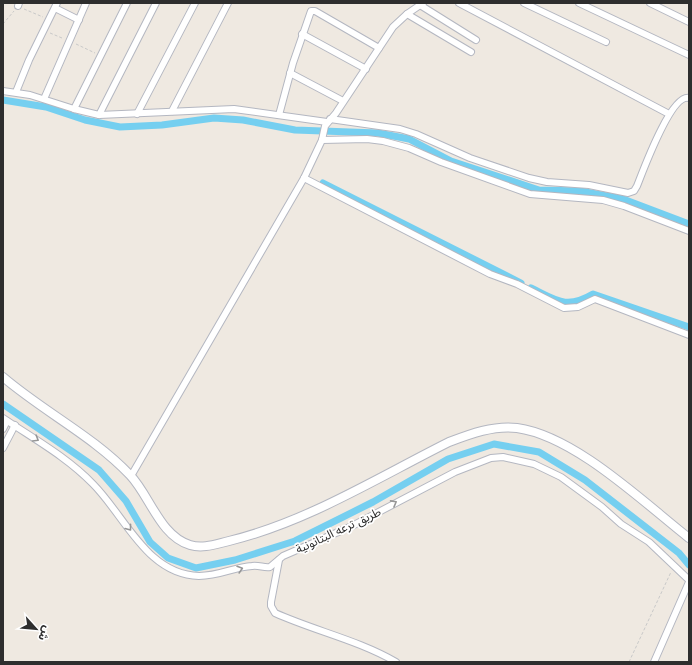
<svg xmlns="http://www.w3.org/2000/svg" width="692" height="665" viewBox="0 0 692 665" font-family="'Open Sans','Noto Sans Arabic',sans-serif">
	<rect width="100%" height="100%" fill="#efe9e1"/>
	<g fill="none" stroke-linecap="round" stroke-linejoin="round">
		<!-- canal -->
		<g stroke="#75cff0" stroke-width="7">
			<polyline points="3,100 46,107 85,120 120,127 162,125 214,118 243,120 295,130 378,133 409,139 451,161 539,190 580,191 623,199 689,224"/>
			<polyline points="323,183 521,283"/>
			<path d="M 531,288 C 556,300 566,310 593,294 L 689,327"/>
			<polyline points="3,404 99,470 126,501 150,542 168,558 196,568 235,560 295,541 373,502 448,459 494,444 539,452 585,480 679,553 689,565"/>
		</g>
		<defs>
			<g id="minor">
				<polyline points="459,3 669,114"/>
				<polyline points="524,3 606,42"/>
				<polyline points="579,3 689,55"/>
				<polyline points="650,3 689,22"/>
				<polyline points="420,5 476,40"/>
				<polyline points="18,6 19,3"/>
				<polyline points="55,8 79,20"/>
				<polyline points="407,14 471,52"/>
				<polyline points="302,34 366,69"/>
				<polyline points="290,73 343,101"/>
				<polyline points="3,91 30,95 74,109 99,115 234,109 327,122"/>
				<polyline points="16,92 29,60 57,3"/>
				<polyline points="44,99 86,3"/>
				<polyline points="74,109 127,3"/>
				<polyline points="172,111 228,3"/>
				<polyline points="137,114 195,3"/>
				<polyline points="99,115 156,3"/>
				<polyline points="279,115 293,63 311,11 315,11 379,48"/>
				<path d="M 330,119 L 400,129 L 416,134 L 470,158 L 529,178 L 547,182 L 589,185 L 628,193 L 634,191 L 637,186 C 643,171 671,94 689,98"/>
				<polyline points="322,140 367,139 383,141 409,148 441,162 530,194 603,200 624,206 689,231"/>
				<polyline points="304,178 490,274 517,284 564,308 578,307 595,299 689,335"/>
				<path d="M 3,418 C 34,439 67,457 93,484 C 125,516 147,575 199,576 C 220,576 234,567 252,566 C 259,565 264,568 270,567 L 283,556 L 352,526 L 455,472 L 491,458 L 503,457 L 534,464 L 561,477 L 602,507 L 621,524 L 649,542 L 689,580"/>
				<polyline points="3,429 7,421"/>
				<polyline points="3,448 15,425"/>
				<polyline points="131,476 304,178 322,140 325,126 336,113 393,27 407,14 423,3"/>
				<path d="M 279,560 L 271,602 L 271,606 L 275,613 C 315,631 358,640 396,662"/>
				<polyline points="654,662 689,582"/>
			</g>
			<path id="tertiary" d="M 3,377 C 44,412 93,436 130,475 C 150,496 160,536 190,545 C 203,549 216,544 229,541 C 307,522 377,478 449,442 C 470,434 494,425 517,428 C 575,436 643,502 689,538"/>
		</defs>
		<!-- minor casing -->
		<use href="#minor" stroke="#b4b7c1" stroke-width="8"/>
		<!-- tertiary casing -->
		<use href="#tertiary" stroke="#b4b7c1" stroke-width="10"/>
		<!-- path -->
		<g stroke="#c9c9c9" stroke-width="1" stroke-dasharray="3 2" stroke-linecap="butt">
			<polyline points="686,3 689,4"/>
			<polyline points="24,9 43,17"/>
			<polyline points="3,24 14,11"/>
			<polyline points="50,33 62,38"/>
			<polyline points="76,44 95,53"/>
			<polyline points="629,662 671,572"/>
		</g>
		<!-- minor -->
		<use href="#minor" stroke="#fff" stroke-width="6"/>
		<!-- tertiary -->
		<use href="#tertiary" stroke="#fff" stroke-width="8"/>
	</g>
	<!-- one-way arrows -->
	<defs><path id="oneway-chevron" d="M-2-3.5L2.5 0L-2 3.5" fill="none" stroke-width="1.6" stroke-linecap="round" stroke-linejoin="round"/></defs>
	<g stroke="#969696">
		<use href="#oneway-chevron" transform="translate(36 439) rotate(31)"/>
		<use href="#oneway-chevron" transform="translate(394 503) rotate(-29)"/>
		<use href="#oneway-chevron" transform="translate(129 528) rotate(52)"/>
		<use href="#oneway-chevron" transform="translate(240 569) rotate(-17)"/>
	</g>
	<g text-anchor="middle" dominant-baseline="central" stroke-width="3.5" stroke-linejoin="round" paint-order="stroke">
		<!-- street labels -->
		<g font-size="12" fill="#2e2e2e" stroke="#fff">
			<text transform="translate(338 530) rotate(-25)">طريق ترعه البتانونية</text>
		</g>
	</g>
	<!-- border -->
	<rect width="692" height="665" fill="none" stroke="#2e2e2e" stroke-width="8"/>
	<!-- north arrow -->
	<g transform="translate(36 629) rotate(117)" stroke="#ffffff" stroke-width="3" paint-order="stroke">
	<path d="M0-3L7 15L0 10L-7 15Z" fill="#2e2e2e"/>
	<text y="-6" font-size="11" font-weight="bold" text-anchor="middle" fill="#2e2e2e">ش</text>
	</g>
</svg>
